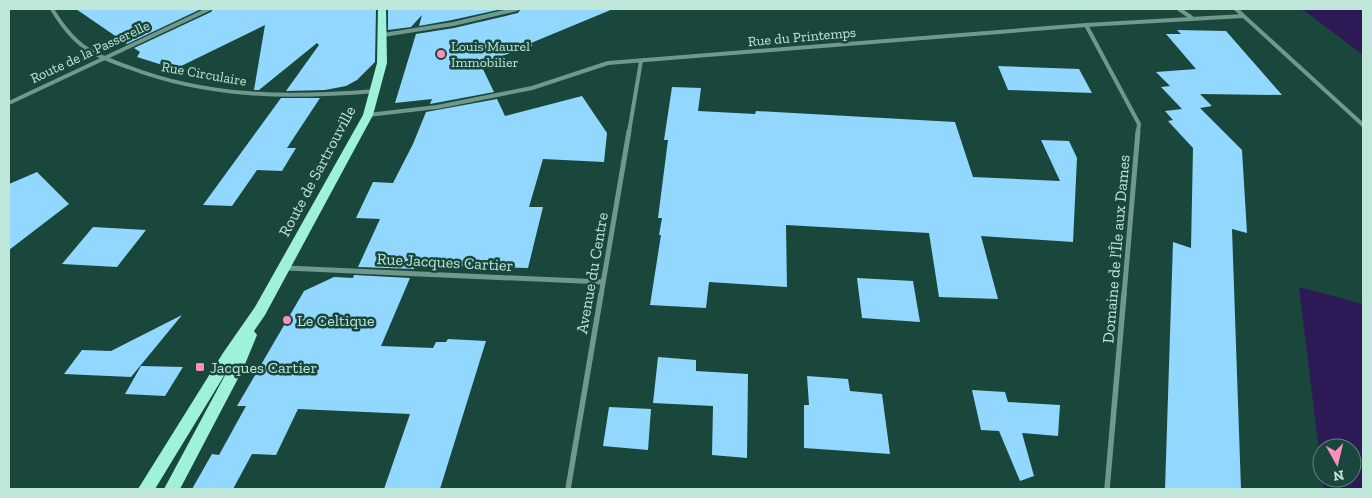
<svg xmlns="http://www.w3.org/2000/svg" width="1372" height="498" viewBox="0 0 1372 498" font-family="'Zilla Slab',serif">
	<rect width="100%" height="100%" fill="#1a473c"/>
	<!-- water -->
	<g fill="#2e1957">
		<polygon points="1301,9 1363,9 1363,55 1309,14"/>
		<polygon points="1299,287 1363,304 1363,489 1324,489 1322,478 1352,478 1352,448 1322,448 1322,475"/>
	</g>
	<!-- building -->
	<g fill="#91d7fe">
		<polygon points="76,9 201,9 127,44"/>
		<polygon points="213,9 376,9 375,62 357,80 346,86 325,90 286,91 319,45 317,43 259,90 254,90 265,25 175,69 137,57 140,52 134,48 211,12"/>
		<polygon points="388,9 502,9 452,20 419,26 422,15 411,27 388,30"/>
		<polygon points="521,9 613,9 531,43 532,46 480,63 494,92 430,104 432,99 395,103 416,34 454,28 518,13"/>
		<polygon points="1177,30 1226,31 1282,95 1200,94 1212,106 1200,108 1242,150 1247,233 1232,229 1241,489 1165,489 1173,242 1191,248 1193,148 1168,121 1173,120 1165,111 1182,109 1161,87 1170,86 1156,72 1196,69 1166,34 1181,34"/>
		<polygon points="998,66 1079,69 1092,93 1008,90"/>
		<polygon points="672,87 701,88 698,111 755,114 756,111 955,122 973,177 1060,181 1041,140 1069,141 1077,158 1073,242 981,236 998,299 939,297 929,233 786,225 787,287 709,282 706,308 650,305 661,235 659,235 662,218 658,218 668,140 664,140"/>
		<polygon points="582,96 607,133 604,162 543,159 529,207 543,207 528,268 416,265 414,269 358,267 380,219 356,218 373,182 393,183 413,144 426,112 497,99 505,116"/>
		<polygon points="281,98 320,98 287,148 296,148 282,171 257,170 232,206 203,205"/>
		<polygon points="37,172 69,204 9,250 9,184"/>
		<polygon points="93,227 146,230 117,267 62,264"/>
		<polygon points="354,275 410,278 381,346 433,348 436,342 446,342 448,339 486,341 440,489 384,489 410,414 298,409 276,455 252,454 233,489 192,489 212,454 219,455 246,406 237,406 304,291 334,277 353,278"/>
		<polygon points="857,278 913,281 920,322 862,318"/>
		<polygon points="182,315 131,377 64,374 82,350 111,351"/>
		<polygon points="658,357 696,360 696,371 748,374 747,458 712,455 713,406 653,403"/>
		<polygon points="141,366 183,367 165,396 125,394"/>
		<polygon points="807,376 848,379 850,391 882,394 890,454 804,448 804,405 809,405"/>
		<polygon points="972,390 1005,392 1008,402 1060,405 1058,436 1022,433 1034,476 1020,481 999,431 981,430"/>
		<polygon points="609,407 651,409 648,450 603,446"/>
	</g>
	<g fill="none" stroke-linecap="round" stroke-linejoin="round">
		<!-- street-far2 -->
		<g stroke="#70988c" stroke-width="4">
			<path d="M 52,9 C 61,24 72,39 87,49 C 99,57 114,62 128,67 C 208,98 291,98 375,91"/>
			<polyline points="1179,9 1192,18"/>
			<polyline points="1236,9 1363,125"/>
			<polyline points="1086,25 1139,124 1138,132"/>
			<polyline points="383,35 453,24 517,9"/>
			<polyline points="9,103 209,9"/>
			<polyline points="368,115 437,107 532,88 608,63 1086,25 1243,16"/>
			<polyline points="629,132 641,61"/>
		</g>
		<!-- street-far1 -->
		<g stroke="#70988c" stroke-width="5">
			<polyline points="286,268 603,282"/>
			<polyline points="601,295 629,131"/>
			<polyline points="1124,295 1138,131"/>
		</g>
		<!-- street -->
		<g stroke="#70988c" stroke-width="5.5">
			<polyline points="568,489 601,294"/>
			<polyline points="1107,489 1124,294"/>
		</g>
		<!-- primary -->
		<polygon fill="#9df2d9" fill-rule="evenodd" points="378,9 386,9 387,63 373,115 265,315 254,331 257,335 243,369 180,489 164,489 230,366 155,489 138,489 223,353 255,307 363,115 377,63"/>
	</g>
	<!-- markers -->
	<g fill="#fe8ebd" stroke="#1a473c" stroke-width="2">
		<circle cx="441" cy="54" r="5"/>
		<circle cx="287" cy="320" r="5"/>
		<rect x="195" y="362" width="10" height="10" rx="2.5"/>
	</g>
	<g text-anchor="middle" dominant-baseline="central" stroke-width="5" stroke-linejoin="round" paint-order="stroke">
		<!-- far-street labels -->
		<g font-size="14" fill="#bee6d9" stroke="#1a473c">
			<text transform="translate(802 37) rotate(-5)">Rue du Printemps</text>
			<text transform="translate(90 52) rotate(-25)">Route de la Passerelle</text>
			<text transform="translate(204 74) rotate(10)">Rue Circulaire</text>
		</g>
		<!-- far-poi labels -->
		<g font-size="14" fill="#bee6d9" stroke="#1a473c" text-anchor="start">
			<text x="451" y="46">Louis Maurel<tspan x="451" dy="16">Immobilier</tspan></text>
		</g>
		<!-- street labels -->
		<g font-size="16" fill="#bee6d9" stroke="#1a473c">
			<text transform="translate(317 171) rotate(-62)">Route de Sartrouville</text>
			<text transform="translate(1116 249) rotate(-85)">Domaine de l'Île aux Dames</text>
			<text transform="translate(445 262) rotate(3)">Rue Jacques Cartier</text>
			<text transform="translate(592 273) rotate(-80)">Avenue du Centre</text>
		</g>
		<!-- poi labels -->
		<g font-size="16" fill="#bee6d9" stroke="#1a473c" text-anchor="start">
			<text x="297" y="320">Le Celtique</text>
			<text x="210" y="367">Jacques Cartier</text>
		</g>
	</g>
	<!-- border -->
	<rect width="1372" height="498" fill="none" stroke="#bee6d9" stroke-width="20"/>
	<!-- north arrow -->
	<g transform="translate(1337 463) rotate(172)"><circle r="24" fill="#1a473c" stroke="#5c877b"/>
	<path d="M0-4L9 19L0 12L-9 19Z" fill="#fe8ebd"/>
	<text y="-8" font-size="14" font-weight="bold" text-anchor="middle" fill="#bee6d9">N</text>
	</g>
</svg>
